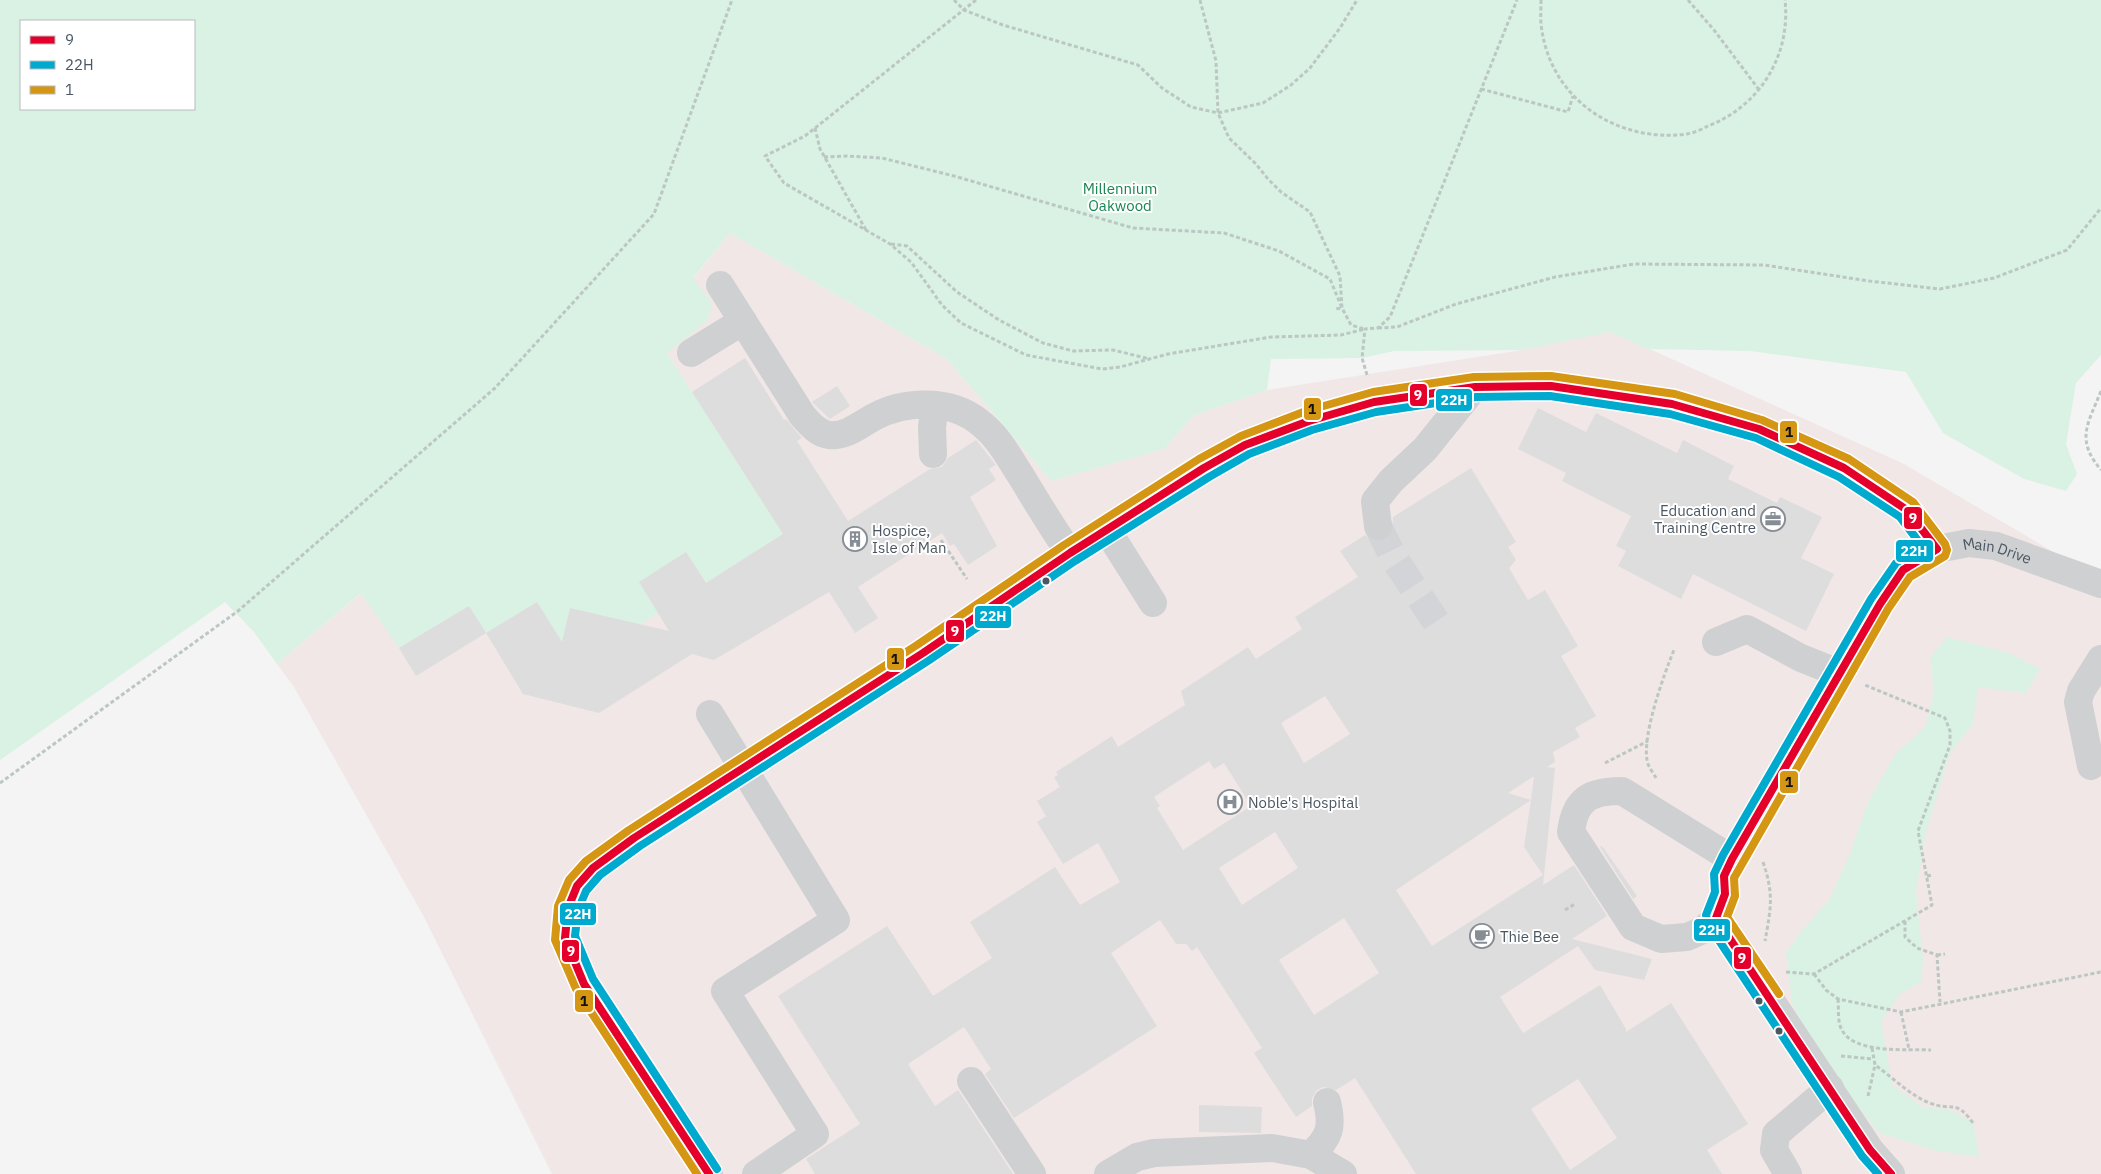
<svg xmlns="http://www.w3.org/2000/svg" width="2101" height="1174" viewBox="0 0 2101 1174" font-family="'IBM Plex Sans',sans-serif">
	<rect width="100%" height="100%" fill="#f4f4f4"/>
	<!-- medical -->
	<polygon fill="#f1e7e6" points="730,233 947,359 1051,481 1164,449 1193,416 1267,390 1522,350 1610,331 1904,464 2101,580 2101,1174 552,1174 424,917 294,687 277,664 508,470 662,317"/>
	<!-- green -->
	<g fill="#d9f2e3" fill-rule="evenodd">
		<path d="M 0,0 L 2101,0 L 2101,355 L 2076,383 L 2066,444 L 2077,474 L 2066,491 L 2024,479 L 1943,433 L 1906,372 L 1751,351 L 1648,349 L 1610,332 L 1522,350 L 1394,351 L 1362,358 L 1271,359 L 1267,390 L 1193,416 L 1164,449 L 1051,481 L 947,359 L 730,233 L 693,278 L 712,303 L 708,320 L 667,353 L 783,534 L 706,583 L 686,552 L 658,613 L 601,650 L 562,642 L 537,602 L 486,633 L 469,606 L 399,648 L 361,593 L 277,664 L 254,632 L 225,602 L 0,760 ZM 21,21 L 194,21 L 194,109 L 21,109 Z"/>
		<polygon points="1947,637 2009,653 2040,669 2026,693 1978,687 1973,724 1950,753 1926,832 1916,892 1923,960 1921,982 1900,994 1881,1021 1892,1085 1924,1108 1948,1109 1973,1123 1979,1157 1933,1150 1880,1133 1851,1100 1808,1034 1792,1004 1786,953 1800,933 1830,899 1851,851 1868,802 1895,755 1926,726 1934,692 1930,658"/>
	</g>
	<!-- building -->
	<g fill="#ddddde" fill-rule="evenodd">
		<polygon points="745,358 784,420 786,419 802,438 797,441 848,521 930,469 942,467 948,458 976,440 996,465 989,469 996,480 970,497 997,546 968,565 954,544 950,546 942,533 858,587 878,618 855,633 829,592 714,660 692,654 599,713 523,694 486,633 537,602 562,642 570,608 669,631 639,582 686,552 706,583 783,534 692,392"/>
		<polygon points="837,386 850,406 830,419 812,402"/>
		<polygon points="1538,408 1586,432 1596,413 1677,453 1683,440 1734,466 1728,479 1777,503 1780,497 1822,517 1801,558 1834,574 1806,631 1693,574 1681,599 1618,566 1626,551 1616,546 1631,516 1562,481 1566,473 1518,449"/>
		<path d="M 1471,468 L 1516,542 L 1508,547 L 1516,560 L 1509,568 L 1528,600 L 1545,590 L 1578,646 L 1561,656 L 1596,716 L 1575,728 L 1580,737 L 1553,752 L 1555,762 L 1547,767 L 1555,768 L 1543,885 L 1574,865 L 1607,916 L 1572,939 L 1652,959 L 1644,980 L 1595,970 L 1578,946 L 1500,997 L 1523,1033 L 1600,985 L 1626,1029 L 1626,1032 L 1671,1003 L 1748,1124 L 1707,1150 L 1722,1174 L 1416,1174 L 1355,1078 L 1336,1090 L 1324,1087 L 1317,1090 L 1312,1098 L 1312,1106 L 1296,1117 L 1254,1053 L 1262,1048 L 1197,947 L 1192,951 L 1186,944 L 1176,944 L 1160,920 L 1111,953 L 1157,1026 L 1014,1118 L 985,1074 L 991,1069 L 964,1027 L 908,1064 L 935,1106 L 958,1090 L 1013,1174 L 815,1174 L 806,1159 L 860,1124 L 778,996 L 887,926 L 933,996 L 992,958 L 970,922 L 1055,867 L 1080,905 L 1120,882 L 1098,843 L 1063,864 L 1037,822 L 1046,816 L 1037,801 L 1060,787 L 1054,777 L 1058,775 L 1056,772 L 1112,736 L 1118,747 L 1185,705 L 1181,691 L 1248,647 L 1256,659 L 1302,629 L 1295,617 L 1358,577 L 1340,551 L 1365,535 L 1372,540 L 1379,542 L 1387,539 L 1392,532 L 1393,517 ZM 1325,696 L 1350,734 L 1304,763 L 1281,723 ZM 1209,761 L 1214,769 L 1224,763 L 1251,806 L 1183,850 L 1157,808 L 1160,806 L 1154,797 ZM 1534,776 L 1531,800 L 1508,793 ZM 1531,800 L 1524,847 L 1543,875 L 1432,946 L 1396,890 ZM 1275,832 L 1298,868 L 1242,905 L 1219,868 ZM 1344,918 L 1379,973 L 1314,1015 L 1279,960 ZM 1578,1079 L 1617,1138 L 1570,1170 L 1531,1109 Z"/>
		<polygon points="469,606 486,633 416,676 399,648"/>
		<polygon points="1602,846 1637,896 1633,899 1600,847"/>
		<polygon points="1199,1105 1262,1107 1261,1133 1199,1132"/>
	</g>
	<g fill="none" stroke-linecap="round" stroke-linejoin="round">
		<!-- minor-tunnel -->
		<polyline stroke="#d2d4d7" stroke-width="28" stroke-dasharray="28 14" stroke-linecap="butt" points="1378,526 1393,557 1439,626"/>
		<!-- path -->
		<g stroke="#bcc7c4" stroke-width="3" stroke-dasharray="4 2.5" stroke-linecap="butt">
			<polyline points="954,0 964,10 1003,25 1138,65 1162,88 1191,107 1218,113 1263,103 1291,85 1310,68 1340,28 1357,0"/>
			<polyline points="976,0 805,136 765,156 784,183 890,244 911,262 942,305 961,323 1026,355 1102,369 1120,367 1168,354 1271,337 1341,335 1365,329"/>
			<polyline points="1200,0 1216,61 1218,113 1229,138 1256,164 1268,179 1281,192 1310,212 1340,276 1342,308 1351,325 1364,329"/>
			<path d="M 1541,0 C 1541,10 1540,21 1542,31 C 1553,101 1618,143 1687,134 C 1694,133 1702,129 1708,126 C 1760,106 1791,55 1785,0"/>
			<polyline points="1688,0 1714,30 1760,91"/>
			<polyline points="1481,89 1568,112 1573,96"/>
			<polyline points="815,128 820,149 866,230"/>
			<polyline points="824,157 847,156 882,158 954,176 1133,228 1224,233 1279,251 1330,279 1342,308 1334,309"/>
			<polyline points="891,244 907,246 957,292 999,320 1043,343 1073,351 1113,350 1150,359"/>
			<polyline points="1378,328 1397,327 1456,304 1555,277 1634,264 1764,265 1869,281 1940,289 1994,278 2067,250 2101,208"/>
			<polyline points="1367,375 1362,358 1365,329 1378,328 1390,317 1517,0"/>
			<path d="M 2101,391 C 2088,424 2075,439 2101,470"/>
			<polyline points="941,540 967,579"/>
			<polyline points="1605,763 1648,741"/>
			<path d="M 1656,778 C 1654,774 1650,769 1648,764 C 1640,740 1664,674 1674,650"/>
			<polyline points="0,783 238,611 495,388 654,214 732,0"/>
			<path d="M 1763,862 C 1774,894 1771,908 1765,941"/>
			<polyline points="1927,876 1932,875"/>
			<polyline points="1565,910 1575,904"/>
			<polyline points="1905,921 1905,937 1917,948 1937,955 1940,1002"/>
			<polyline points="1937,955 1945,954"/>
			<polyline points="1786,972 1814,974 1932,905 1918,831 1950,745 1950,731 1945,718 1865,685"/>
			<polyline points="1814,974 1826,990 1838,999 1901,1012 2101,972"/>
			<path d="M 1838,999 C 1839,1008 1837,1022 1842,1030 C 1854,1054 1907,1049 1931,1050"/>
			<polyline points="1901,1012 1909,1049"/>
			<path d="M 1872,1048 L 1875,1065 C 1891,1076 1912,1097 1930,1103 C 1952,1112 1955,1098 1973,1123"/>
			<polyline points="1841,1056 1873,1059"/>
			<polyline points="1868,1096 1875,1065"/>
		</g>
		<!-- minor -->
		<g stroke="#ced0d2" stroke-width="28">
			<path d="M 720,285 L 802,415 C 810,424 817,433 829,435 C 846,437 861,424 874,417 C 905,400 951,399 979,422 C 998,436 1008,456 1021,476 C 1037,502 1052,528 1070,553"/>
			<polyline points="691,353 743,321"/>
			<polyline points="933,454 932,427 935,405"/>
			<polyline points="1378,526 1375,501 1391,481 1425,449 1475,387"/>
			<polyline points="1107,530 1153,603"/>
			<polyline points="1716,642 1747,629 1801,658 1841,674"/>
			<polyline points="710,714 836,920 725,991 815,1134 756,1174"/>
			<polyline points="2091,766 2078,702 2081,691 2101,659"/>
			<path id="s1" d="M 1732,859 L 1622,791 C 1590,791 1575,799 1571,832 L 1633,927 L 1661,939 L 1687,937 L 1703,930 L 1716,918 L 1725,894 L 1724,876 L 1732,859 L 1880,604 L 1903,570 L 1937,549 L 1969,543 L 1996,546 L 2101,584"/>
			<polyline points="1716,918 1870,1150 1891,1174"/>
			<polyline points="971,1081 1032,1174"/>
			<path d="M 1311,1155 C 1330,1137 1333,1127 1327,1102"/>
			<polyline points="709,1174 584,984 565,938 568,908 577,886 593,868 634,838 923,653 1070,553 1204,468 1245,445 1309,421 1374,402 1475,387 1551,386 1672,404 1759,429 1844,468 1907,510 1937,549"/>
			<polyline points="1108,1174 1137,1157 1154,1153 1272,1148 1311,1155 1343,1174"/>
			<polyline points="1788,1174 1774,1150 1776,1134 1830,1088"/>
		</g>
		<defs>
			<polyline id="bus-1" points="709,1174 584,984 565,938 568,908 577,886 593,868 634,838 923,653 1070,553 1204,468 1245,445 1309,421 1374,402 1475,387 1551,386 1672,404 1759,429 1844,468 1907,510 1937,549 1903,570 1880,604 1732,859 1724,876 1725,894 1716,918 1870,1150 1891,1174"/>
			<polyline id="bus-2" points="717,1169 593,979 575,936 578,910 586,891 600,875 640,846 928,661 1075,561 1209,477 1249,454 1312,430 1376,412 1476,397 1550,396 1670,414 1756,438 1839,477 1900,517 1922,546 1896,563 1871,599 1723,855 1714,874 1715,892 1706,915 1708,924 1862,1156 1878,1174"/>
			<polyline id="bus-3" points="697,1174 576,989 555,940 558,906 569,880 586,861 629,830 917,645 1064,545 1199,459 1241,436 1306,411 1373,392 1474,377 1551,376 1675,394 1762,420 1849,459 1913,502 1945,544 1947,550 1945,556 1910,577 1888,609 1734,878 1735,896 1727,917 1779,994"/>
		</defs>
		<!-- bus-1 casing -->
		<use href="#bus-1" stroke="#fff" stroke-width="11"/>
		<!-- bus-2 casing -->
		<use href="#bus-2" stroke="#fff" stroke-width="11"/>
		<!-- bus-3 casing -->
		<use href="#bus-3" stroke="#fff" stroke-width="11"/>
		<!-- bus-1 -->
		<use href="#bus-1" stroke="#e4002b" stroke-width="8"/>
		<!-- bus-2 -->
		<use href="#bus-2" stroke="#00a9ce" stroke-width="8"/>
		<!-- bus-3 -->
		<use href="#bus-3" stroke="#d49613" stroke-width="8"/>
	</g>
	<!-- icons -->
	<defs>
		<symbol id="office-ring" viewBox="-11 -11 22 22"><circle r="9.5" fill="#fff" stroke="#868d94" stroke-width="1.5"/><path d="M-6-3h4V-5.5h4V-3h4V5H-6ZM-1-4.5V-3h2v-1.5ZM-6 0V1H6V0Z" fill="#868d94"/></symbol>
		<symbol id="building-ring" viewBox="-11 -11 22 22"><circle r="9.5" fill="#fff" stroke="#868d94" stroke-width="1.5"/><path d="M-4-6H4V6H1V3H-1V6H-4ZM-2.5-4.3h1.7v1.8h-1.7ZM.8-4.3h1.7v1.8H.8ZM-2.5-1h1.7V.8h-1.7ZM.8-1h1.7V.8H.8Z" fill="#868d94"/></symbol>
		<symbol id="hospital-ring" viewBox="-11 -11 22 22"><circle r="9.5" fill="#fff" stroke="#868d94" stroke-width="1.5"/><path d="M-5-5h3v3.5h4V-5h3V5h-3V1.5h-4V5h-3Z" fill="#868d94"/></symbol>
		<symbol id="cafe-ring" viewBox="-11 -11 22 22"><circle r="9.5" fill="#fff" stroke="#868d94" stroke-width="1.5"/><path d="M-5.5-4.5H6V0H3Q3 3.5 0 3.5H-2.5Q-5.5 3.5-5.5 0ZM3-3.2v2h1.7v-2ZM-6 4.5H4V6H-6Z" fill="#868d94"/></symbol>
	</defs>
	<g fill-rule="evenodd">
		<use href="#office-ring" x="1759" y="505" width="28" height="28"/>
		<use href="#building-ring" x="841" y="525" width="28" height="28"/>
		<use href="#hospital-ring" x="1216" y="788" width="28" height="28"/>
		<use href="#cafe-ring" x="1468" y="922" width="28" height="28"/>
	</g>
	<!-- markers -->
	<g fill="#4a5661" stroke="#fff" stroke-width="2">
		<circle cx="1046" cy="581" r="4.5"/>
		<circle cx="1759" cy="1001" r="4.5"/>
		<circle cx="1779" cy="1031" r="4.5"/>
	</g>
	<g text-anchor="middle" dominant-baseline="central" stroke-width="4" stroke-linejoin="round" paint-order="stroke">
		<!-- park labels -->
		<g font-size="15" fill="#17864f" stroke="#fff">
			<text x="1120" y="188">Millennium<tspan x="1120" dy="17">Oakwood</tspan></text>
		</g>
		<!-- poi labels -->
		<g font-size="15" fill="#4a5661" stroke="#fff" text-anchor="start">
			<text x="1756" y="510" text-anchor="end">Education and<tspan x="1756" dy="17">Training Centre</tspan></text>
			<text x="872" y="530">Hospice,<tspan x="872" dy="17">Isle of Man</tspan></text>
			<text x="1248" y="802">Noble's Hospital</text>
			<text x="1500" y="936">Thie Bee</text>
		</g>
		<!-- street labels -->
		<g font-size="15" fill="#4a5661" stroke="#fff">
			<text stroke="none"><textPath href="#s1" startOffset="909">Main Drive</textPath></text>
		</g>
	</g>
	<g stroke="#fff" stroke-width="2">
		<rect x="1409" y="383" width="19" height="24" rx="5" fill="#e4002b"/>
		<rect x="1435" y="388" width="38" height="24" rx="5" fill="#00a9ce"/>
		<rect x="1303" y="397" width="19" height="24" rx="5" fill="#d49613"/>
		<rect x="1779" y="420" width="19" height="24" rx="5" fill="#d49613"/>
		<rect x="1903" y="506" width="20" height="24" rx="5" fill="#e4002b"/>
		<rect x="1895" y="539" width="39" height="24" rx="5" fill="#00a9ce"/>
		<rect x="974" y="605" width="38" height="24" rx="5" fill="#00a9ce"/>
		<rect x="945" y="619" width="20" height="24" rx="5" fill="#e4002b"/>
		<rect x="886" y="647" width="19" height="24" rx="5" fill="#d49613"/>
		<rect x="1779" y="770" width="20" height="24" rx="5" fill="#d49613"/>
		<rect x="559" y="902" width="38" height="24" rx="5" fill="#00a9ce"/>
		<rect x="1693" y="918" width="38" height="24" rx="5" fill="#00a9ce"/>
		<rect x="561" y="939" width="19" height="24" rx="5" fill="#e4002b"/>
		<rect x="1733" y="946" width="19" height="24" rx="5" fill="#e4002b"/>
		<rect x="574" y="989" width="20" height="24" rx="5" fill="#d49613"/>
	</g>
	<g font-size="14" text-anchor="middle" font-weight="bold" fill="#fff">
		<text x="1418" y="400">9</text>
		<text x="1454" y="405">22H</text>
		<text x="1913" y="523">9</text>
		<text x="1914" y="556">22H</text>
		<text x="993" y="621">22H</text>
		<text x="955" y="636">9</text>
		<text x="578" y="919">22H</text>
		<text x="1712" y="935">22H</text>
		<text x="571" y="956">9</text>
		<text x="1742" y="963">9</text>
	</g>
	<g font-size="14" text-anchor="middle" font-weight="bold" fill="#111">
		<text x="1312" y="414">1</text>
		<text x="1789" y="437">1</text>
		<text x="895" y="664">1</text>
		<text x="1789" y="787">1</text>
		<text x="584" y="1006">1</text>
	</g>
	<!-- legend -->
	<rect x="20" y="20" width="175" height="90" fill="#ffffff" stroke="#b7bbc0"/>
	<rect x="30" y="36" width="25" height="8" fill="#e4002b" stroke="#b7bbc0"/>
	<text x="65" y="45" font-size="15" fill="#4a5661">9</text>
	<rect x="30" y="61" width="25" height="8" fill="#00a9ce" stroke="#b7bbc0"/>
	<text x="65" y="70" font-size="15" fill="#4a5661">22H</text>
	<rect x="30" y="86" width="25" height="8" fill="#d49613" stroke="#b7bbc0"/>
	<text x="65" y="95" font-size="15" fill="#4a5661">1</text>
</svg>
